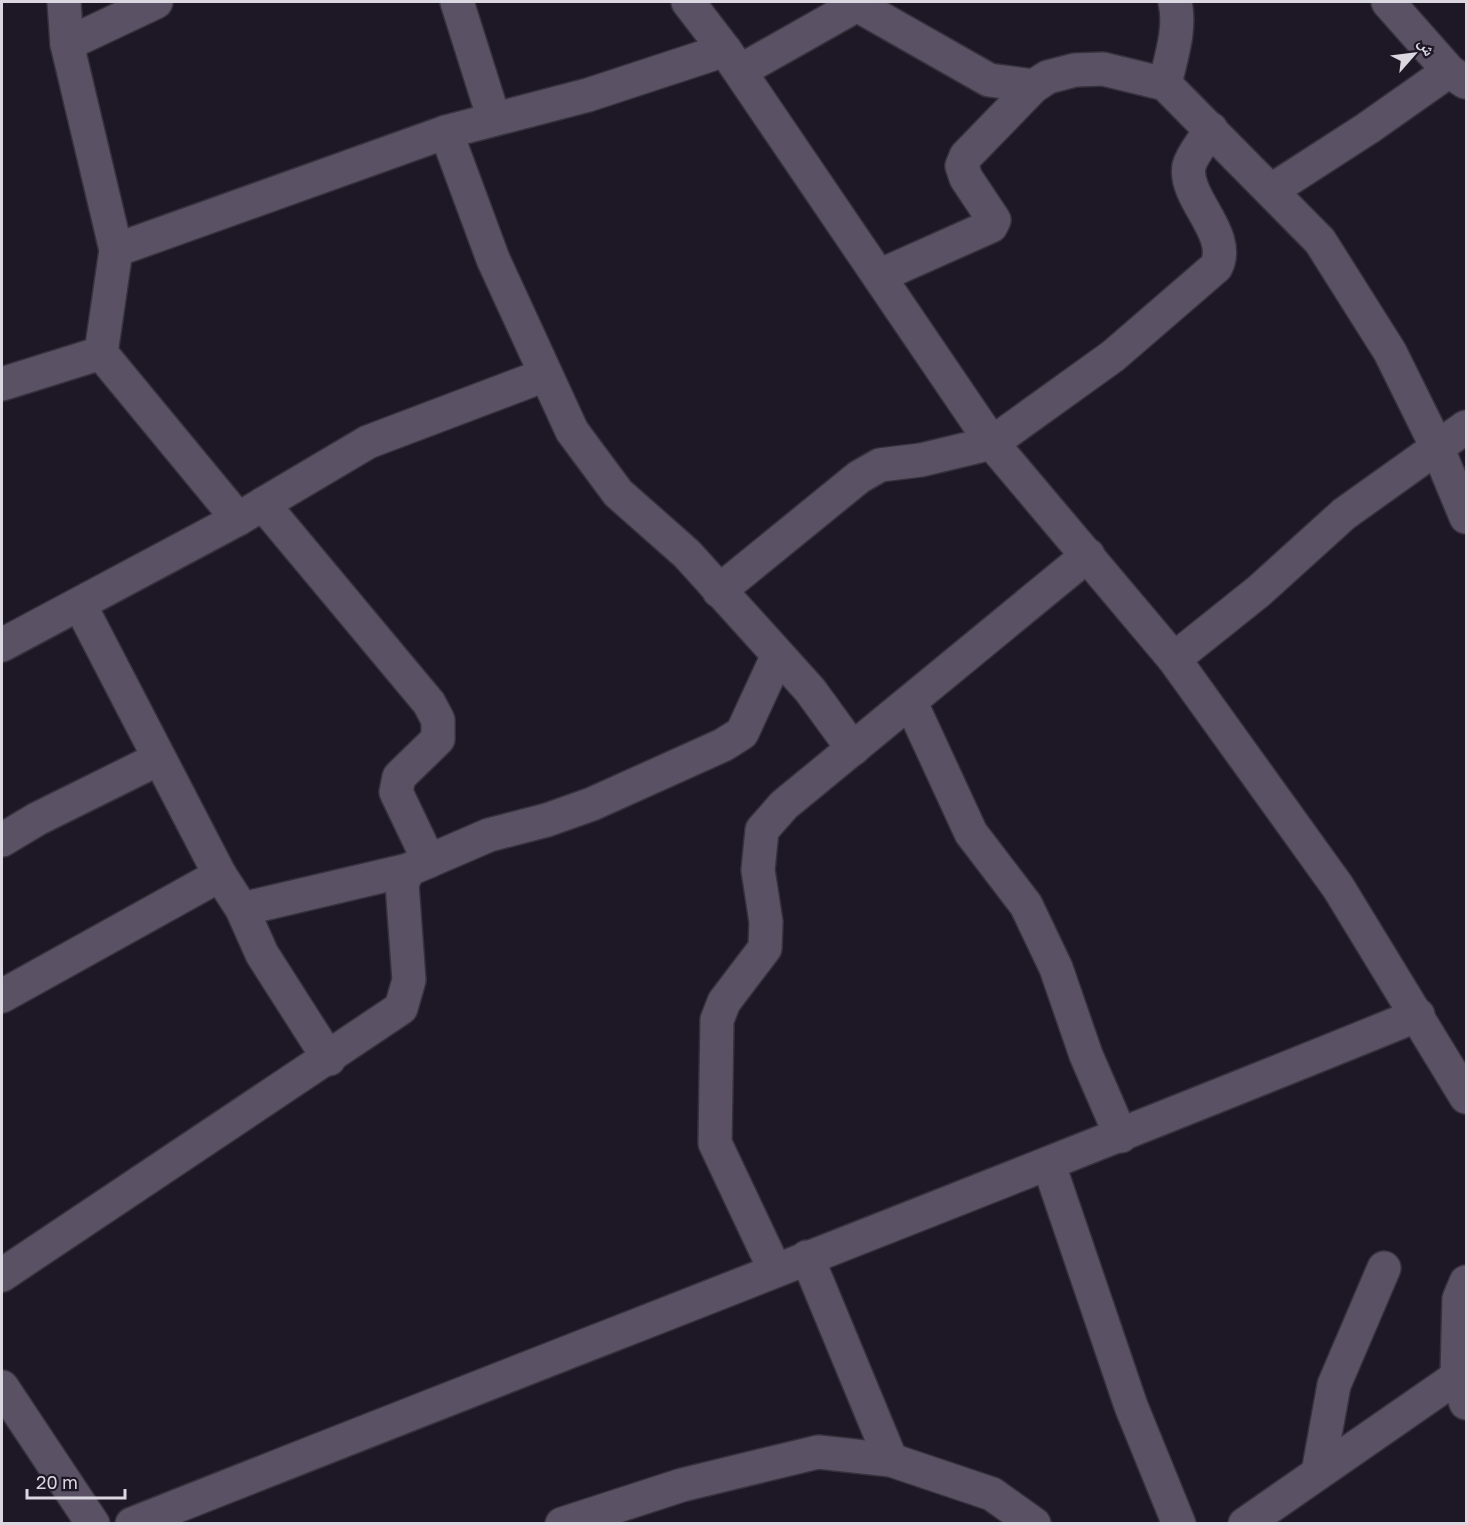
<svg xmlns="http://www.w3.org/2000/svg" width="1468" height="1525" viewBox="0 0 1468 1525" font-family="'Golos Text','Noto Naskh Arabic',sans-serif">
	<rect width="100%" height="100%" fill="#1e1726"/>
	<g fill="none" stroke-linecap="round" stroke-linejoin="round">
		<defs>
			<g id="street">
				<polyline points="64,2 67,44 116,250 101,353 238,519"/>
				<polyline points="457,2 494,119"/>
				<polyline points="688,2 725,50 992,443 1174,659 1338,887 1466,1097"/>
				<polyline points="855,2 857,5 989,80 1034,86 1048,77 1075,70 1103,69 1165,84 1320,241 1390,352 1437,447 1466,517"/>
				<polyline points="1388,2 1449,71 1465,82"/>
				<polyline points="67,44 156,2"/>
				<polyline points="740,71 857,5"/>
				<path d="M 1165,84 C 1171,57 1181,29 1175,2"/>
				<polyline points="446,132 493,259 572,431 618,493 687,554 810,690 853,749"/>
				<polyline points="1272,190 1368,128 1449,71"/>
				<polyline points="116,250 446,132 588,95 725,50"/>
				<polyline points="879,276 991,226 994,220 966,178 962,166 966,156 1034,86"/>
				<polyline points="2,384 101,353"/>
				<polyline points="263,504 429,703 438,720 438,739 399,777 396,792 429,861"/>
				<path d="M 719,591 L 859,477 L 880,465 L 921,460 L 992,443 L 1113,356 L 1216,267 C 1233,234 1183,198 1189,166 C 1192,154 1205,140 1211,129"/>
				<polyline points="80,605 220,875 242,909 262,954 329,1059"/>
				<polyline points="2,645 238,519 368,442 545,375"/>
				<polyline points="1174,659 1259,591 1344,514 1466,427"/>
				<polyline points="911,703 971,833 1026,905 1056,968 1086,1055 1121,1136"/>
				<polyline points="2,840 37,819 158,759"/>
				<polyline points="242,909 408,870 489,835 547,820 592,804 723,745 742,733 778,655"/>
				<polyline points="2,996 220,875"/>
				<polyline points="1049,1165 1131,1406 1179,1524"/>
				<polyline points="807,1257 891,1460"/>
				<polyline points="775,1270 715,1143 717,1020 724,1002 765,948 766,922 758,870 762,830 784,805 1088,555"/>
				<polyline points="2,1275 401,1008 409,980 402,884 408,870"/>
				<polyline points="1466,1282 1459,1299 1457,1377 1466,1403"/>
				<polyline points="2,1387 93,1524"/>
				<polyline points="1318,1473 1334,1385 1384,1268"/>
				<path d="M 132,1524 C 560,1354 991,1189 1418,1015"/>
				<polyline points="562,1524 682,1485 818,1452 891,1460 992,1494 1034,1524"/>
				<polyline points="1245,1524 1457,1377"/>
			</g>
		</defs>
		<!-- street casing -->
		<use href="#street" stroke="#36323d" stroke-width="36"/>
		<!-- street -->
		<use href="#street" stroke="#5a5264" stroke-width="33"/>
	</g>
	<!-- border -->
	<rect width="1468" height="1525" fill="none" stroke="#dbd7e1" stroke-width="6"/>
	<!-- north arrow -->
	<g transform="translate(1414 54) rotate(62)" stroke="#1e1726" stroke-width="4.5" paint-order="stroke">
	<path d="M0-4.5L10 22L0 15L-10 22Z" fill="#dbd7e1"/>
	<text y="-9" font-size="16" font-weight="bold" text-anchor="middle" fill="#dbd7e1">ش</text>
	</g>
	<!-- scale -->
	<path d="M27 1489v9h98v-9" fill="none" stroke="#dbd7e1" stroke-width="3"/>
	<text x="36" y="1489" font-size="18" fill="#dbd7e1" stroke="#1e1726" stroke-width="4.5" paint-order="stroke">20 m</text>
</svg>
